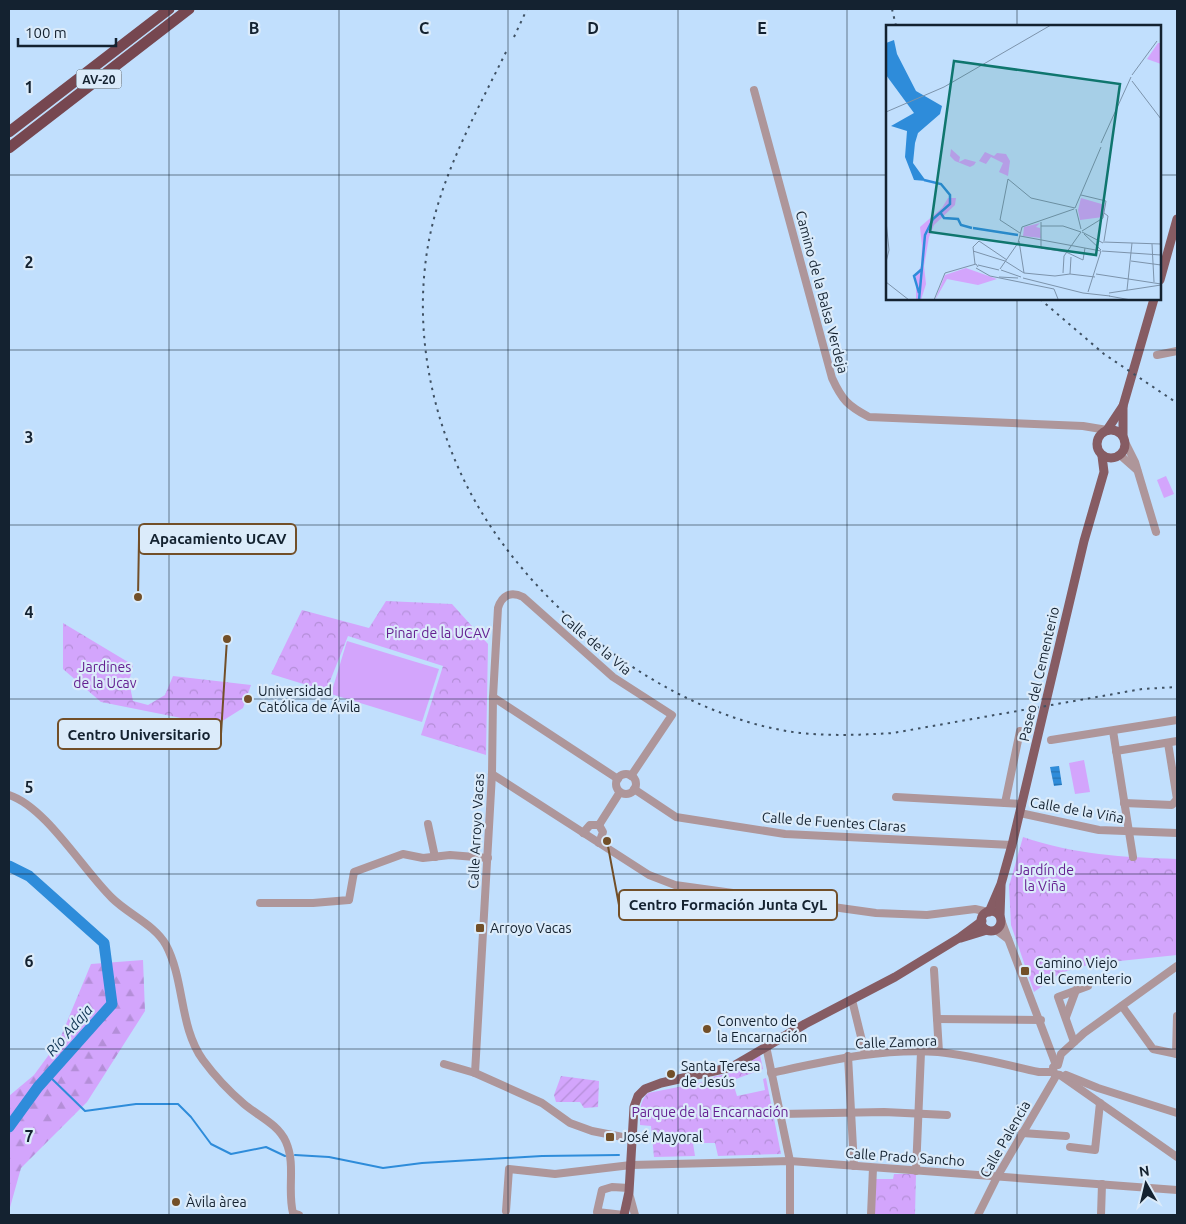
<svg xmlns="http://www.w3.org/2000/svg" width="1186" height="1224" viewBox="0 0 1186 1224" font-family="Ubuntu,sans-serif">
	<defs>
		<pattern id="forest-firs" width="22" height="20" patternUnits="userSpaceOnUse" patternTransform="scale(1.25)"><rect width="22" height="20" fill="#d3a5fc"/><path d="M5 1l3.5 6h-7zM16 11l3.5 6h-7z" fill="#b48ed8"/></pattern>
		<pattern id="park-crowns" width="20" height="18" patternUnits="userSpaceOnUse" patternTransform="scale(1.25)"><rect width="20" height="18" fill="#d3a5fc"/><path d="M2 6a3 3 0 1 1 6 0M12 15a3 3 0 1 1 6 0" fill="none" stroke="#b48ed8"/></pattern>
		<pattern id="garden-furrows" width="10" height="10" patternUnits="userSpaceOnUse" patternTransform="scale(1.25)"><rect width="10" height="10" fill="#d3a5fc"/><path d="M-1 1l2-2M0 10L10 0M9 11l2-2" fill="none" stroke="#b48ed8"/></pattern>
		<pattern id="water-rules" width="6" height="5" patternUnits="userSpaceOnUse" patternTransform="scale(1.25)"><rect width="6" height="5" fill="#2e8cda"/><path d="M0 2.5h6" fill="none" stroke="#2672b1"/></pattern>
	</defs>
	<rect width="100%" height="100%" fill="#c1dffd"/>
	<!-- grass -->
	<g fill="#d3a5fc">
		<polygon points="1166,476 1174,494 1164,498 1157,480"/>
		<polygon points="347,641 439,669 422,722 331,694"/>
		<polygon points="1084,760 1090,792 1075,794 1069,763"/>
	</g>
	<!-- forest -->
	<polygon fill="url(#forest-firs)" points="143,960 145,1011 87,1102 21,1168 9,1211 9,1096 34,1075 59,1041 91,964"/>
	<!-- park -->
	<g fill="url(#park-crowns)">
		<polygon points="386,601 452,604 488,644 486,755 421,735 443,666 348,636 326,691 271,674 302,610 369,628"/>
		<polygon points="63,623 133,665 129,682 133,701 148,705 165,695 173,676 251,685 243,708 216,725 101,702 63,669"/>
		<path d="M 1023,837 C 1076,855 1122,857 1177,859 L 1177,955 L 1091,964 L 1060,973 L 1034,992 L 1011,925 L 1009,886 Z"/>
		<path d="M 760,1055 L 763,1069 L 736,1079 L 733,1083 L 737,1096 L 765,1090 L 763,1079 L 766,1078 L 781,1154 L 718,1156 L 715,1143 L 693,1143 L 695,1156 L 654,1157 L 651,1126 L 640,1125 C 640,1113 639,1101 648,1093 L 704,1082 L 703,1079 L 735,1072 Z"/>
		<polygon points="894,1174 916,1174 915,1215 872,1215 873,1179 893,1179"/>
	</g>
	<!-- garden -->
	<polygon fill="url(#garden-furrows)" points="561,1076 599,1081 598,1107 584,1108 580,1102 556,1102 554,1095"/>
	<!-- water -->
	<polygon fill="url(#water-rules)" points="1059,766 1062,785 1054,786 1050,767"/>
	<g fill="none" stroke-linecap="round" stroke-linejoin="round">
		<!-- stream -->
		<g stroke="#2e8cda" stroke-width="2">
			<polyline points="48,1075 85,1111 136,1104 178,1104 191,1117 211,1144 231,1154 266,1147 285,1156"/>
			<polyline points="295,1155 329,1157 383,1168 422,1163 542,1156 619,1155"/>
		</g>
		<!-- river -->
		<polyline stroke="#2e8cda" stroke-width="11" points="9,866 29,876 104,943 112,1004 38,1087 9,1127"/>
		<!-- minor -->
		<g stroke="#ae969a" stroke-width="8">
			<path d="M 754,90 L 832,378 C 842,400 848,406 869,417 L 1083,426 L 1107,430"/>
			<polyline points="1157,355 1177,351"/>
			<polyline points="1125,442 1135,462 1156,532"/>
			<polyline points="1120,455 1137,470"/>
			<polyline points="493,697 618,779"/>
			<polyline points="1113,731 1133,857"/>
			<polyline points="1051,740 1177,720"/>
			<polyline points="1116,751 1177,741"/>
			<polyline points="492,774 649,875 675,885 876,913 927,915 975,909 988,912"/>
			<circle cx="626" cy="784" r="10"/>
			<polyline points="634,789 676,817 785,834 1012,845"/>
			<path d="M 9,795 C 46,807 83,870 112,898 C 128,914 155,925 166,945 C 185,981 179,1027 203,1060 C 214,1075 230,1092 244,1104 C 258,1116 278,1124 286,1142 C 296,1165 287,1190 293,1213 L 299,1215"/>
			<polyline points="896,797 1022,804"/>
			<polyline points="1005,803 1020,731"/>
			<polyline points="1124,803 1172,805 1177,799 1168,743"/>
			<polyline points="1020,813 1099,830 1177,833"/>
			<polyline points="428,824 435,857"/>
			<polyline points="599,825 620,792"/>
			<polyline points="583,833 590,825 599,825 603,832 599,843"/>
			<polyline points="260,903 313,903 349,900 354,872 403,854 423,858 450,855 488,858"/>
			<polyline points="1001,920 1056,1065"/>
			<polyline points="996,930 1008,939"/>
			<polyline points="934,970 939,1052"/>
			<polyline points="852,1000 865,1053"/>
			<polyline points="1122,1006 1153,1049 1177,1054"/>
			<polyline points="1066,1017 1076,990"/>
			<polyline points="937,1019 1041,1020"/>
			<polyline points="1074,1042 1058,997 1088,986"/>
			<polyline points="766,1046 790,1161 790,1215"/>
			<polyline points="1176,1054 1177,1016"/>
			<polyline points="848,1056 854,1166"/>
			<polyline points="444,1064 475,1073 542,1103 570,1123 592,1131 633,1139"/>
			<polyline points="1056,1065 1053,1067 1054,1074 1060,1075 1177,1157"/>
			<polyline points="1058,1065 1061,1054 1084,1033 1177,966"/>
			<path d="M 475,1073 L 492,774 L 493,697 L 498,608 C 502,595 511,591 523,597 L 613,677 L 672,715 L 631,776"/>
			<path d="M 771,1073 C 827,1061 881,1048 938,1052 C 971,1055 1006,1065 1039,1072 L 1052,1072"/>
			<polyline points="1066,1075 1098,1088 1177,1113"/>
			<polyline points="780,1114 884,1112 947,1115"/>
			<polyline points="1022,1133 1066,1136"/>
			<polyline points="1070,1147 1095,1150 1100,1103"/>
			<polyline points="916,1171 921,1052"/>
			<polyline points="629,1193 635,1215"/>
			<polyline points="506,1211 509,1169 555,1174 631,1165 790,1161 1177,1190"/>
			<polyline points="624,1215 597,1212 602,1190 612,1187 629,1188"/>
			<polyline points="871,1215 873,1168"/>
			<polyline points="978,1215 997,1177 1056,1076"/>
			<polyline points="1101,1215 1102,1184"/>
		</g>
		<!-- major -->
		<g stroke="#865c63" stroke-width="9">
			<polyline points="1160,280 1177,219"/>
			<polyline points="1123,406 1123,436"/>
			<circle cx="1111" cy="444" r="14"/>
			<polyline points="1107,430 1123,406 1154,299"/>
			<circle cx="991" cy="921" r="10"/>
			<polyline points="989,912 1001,884 1012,845 1084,541 1104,472 1102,456"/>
			<polyline points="1000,916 1001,886"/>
			<polyline points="961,938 987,930"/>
			<polyline points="624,1215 629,1192 634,1107 638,1096 645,1089 661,1083 732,1067 805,1024 895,977 959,938 982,921"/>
		</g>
		<!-- highway -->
		<g stroke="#764750" stroke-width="11">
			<polyline points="9,132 169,9"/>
			<polyline points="9,148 189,9"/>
		</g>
		<!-- rail -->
		<g stroke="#3f5163" stroke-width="2" stroke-dasharray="2.5 5" stroke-linecap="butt">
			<polyline points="892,9 896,26"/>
			<polyline points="514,37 527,9"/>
			<path d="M 506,52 C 472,121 433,189 425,267 C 417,339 432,413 463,478 C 521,600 663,716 800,733 C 831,736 862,735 893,733 L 1142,689 L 1177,687"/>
			<polyline points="1040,299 1104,354 1177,403"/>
		</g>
	</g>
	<!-- grid -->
	<path fill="none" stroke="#142230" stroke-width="1" stroke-opacity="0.55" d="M 169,9 L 169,1215M 339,9 L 339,1215M 508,9 L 508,1215M 678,9 L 678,1215M 847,9 L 847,1215M 1017,9 L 1017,26M 9,175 L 887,175M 1160,175 L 1177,175M 1017,299 L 1017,1215M 9,350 L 1177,350M 9,525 L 1177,525M 9,699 L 1177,699M 9,874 L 1177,874M 9,1049 L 1177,1049"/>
	<!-- markers -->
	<g fill="#724f28" stroke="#dbebfa" stroke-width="2">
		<circle cx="248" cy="699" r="5"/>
		<rect x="475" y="923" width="10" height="10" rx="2.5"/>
		<rect x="1020" y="966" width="10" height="10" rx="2.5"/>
		<circle cx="707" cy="1029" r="5"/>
		<circle cx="671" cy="1074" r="5"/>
		<rect x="605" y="1132" width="10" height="10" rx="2.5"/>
		<circle cx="176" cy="1202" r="5"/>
	</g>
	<g text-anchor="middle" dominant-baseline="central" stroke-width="4.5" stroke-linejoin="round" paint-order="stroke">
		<!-- shield labels -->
		<rect fill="#dbebfa" stroke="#505e6d" stroke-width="1" x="76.5" y="69.5" width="45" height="19" rx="4"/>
		<g font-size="12" font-weight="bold" fill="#142230">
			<text x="99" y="79">AV-20</text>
		</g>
		<!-- street labels -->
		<g font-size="14" fill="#142230" stroke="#dbebfa">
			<text transform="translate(822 292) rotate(75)">Camino de la Balsa Verdeja</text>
			<text transform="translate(596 644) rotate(40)">Calle de la Vía</text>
			<text transform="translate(1039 674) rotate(-77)">Paseo del Cementerio</text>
			<text transform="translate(1077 810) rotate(10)">Calle de la Viña</text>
			<text transform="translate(834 822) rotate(4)">Calle de Fuentes Claras</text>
			<text transform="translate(476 831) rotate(-87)">Calle Arroyo Vacas</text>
			<text transform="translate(896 1042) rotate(-2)">Calle Zamora</text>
			<text transform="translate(1005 1139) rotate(-60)">Calle Palencia</text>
			<text transform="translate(905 1157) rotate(4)">Calle Prado Sancho</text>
		</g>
		<!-- park labels -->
		<g font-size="14" fill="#652091" stroke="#dbebfa">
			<text x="438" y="633">Pinar de la UCAV</text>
			<text x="105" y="667">Jardines<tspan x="105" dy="16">de la Ucav</tspan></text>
			<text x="1045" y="870">Jardín de<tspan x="1045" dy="16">la Viña</tspan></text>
			<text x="710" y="1112">Parque de la Encarnación</text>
		</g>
		<!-- poi labels -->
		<g font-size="14" fill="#142230" stroke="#dbebfa" text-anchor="start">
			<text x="258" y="691">Universidad<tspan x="258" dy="16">Católica de Ávila</tspan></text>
			<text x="490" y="928">Arroyo Vacas</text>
			<text x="1035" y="963">Camino Viejo<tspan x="1035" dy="16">del Cementerio</tspan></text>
			<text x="717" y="1021">Convento de<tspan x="717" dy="16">la Encarnación</tspan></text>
			<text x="681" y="1066">Santa Teresa<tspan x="681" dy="16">de Jesús</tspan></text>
			<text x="620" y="1137">José Mayoral</text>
			<text x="186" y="1202">Àvila àrea</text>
		</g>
		<!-- water labels -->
		<g font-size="15" font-style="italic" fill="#113655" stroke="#dbebfa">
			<text transform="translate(69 1030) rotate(-49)">Río Adaja</text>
		</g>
	</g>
	<!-- overview -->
	<g transform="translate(886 25)">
		<rect width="275" height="275" fill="#c1dffd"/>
		<path d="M 80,243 L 111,254 L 92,260 L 61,254 L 49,275 L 59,250 Z" fill="#d3a5fc"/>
		<path d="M 62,173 L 70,173 L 69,180 L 48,200 L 43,212 L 38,241 L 40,259 L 35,275 L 30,275 L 30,251 L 35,241 L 36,221 L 34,202 L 56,183 Z" fill="#d3a5fc"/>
		<path d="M 272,18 L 275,18 L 275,39 L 261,34 Z" fill="#d3a5fc"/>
		<path d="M 65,124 L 74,132 L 73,137 L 79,134 L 90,137 L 88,140 L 84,142 L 69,136 L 64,131 ZM 99,127 L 108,131 L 111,128 L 120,129 L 124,136 L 122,151 L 113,147 L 117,138 L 105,132 L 100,139 L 93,136 ZM 195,173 L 219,180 L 217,192 L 194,195 L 192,185 ZM 154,198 L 150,202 L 154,203 L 155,213 L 137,211 L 138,202 Z" fill="#d3a5fc"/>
		<path d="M 8,15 L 11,29 L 30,66 L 56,81 L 54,89 L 32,108 L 29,118 L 27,138 L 40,156 L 28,155 L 19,132 L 21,106 L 5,101 L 28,88 L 0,50 L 0,18 Z" fill="#2e8cda"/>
		<path fill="none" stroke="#2e8cda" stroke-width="2.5" d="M 54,187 L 58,193 L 72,194 L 75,200 L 86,203M 87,203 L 132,210M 33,268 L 28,251 L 36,244M 33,275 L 39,210 L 47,194 L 64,179 L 64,170 L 55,159 L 38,155"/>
		<path fill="none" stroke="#7c93ab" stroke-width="1" d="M 246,50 L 271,16M 246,56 L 275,94M 0,87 L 58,62 L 165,0M 215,118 L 245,52M 195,170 L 220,176 L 217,193 L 196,206M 189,183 L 215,122M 190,184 L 195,204M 0,196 L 3,225 L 0,237M 155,197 L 155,223 L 180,227 L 197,235 L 199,223M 155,201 L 177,201 L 195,207M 196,207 L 217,218M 134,208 L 114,195 L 122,154 L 145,173 L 189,183M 198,209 L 215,225M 134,211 L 215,226M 133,216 L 138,248M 218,216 L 222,191 L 218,188M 217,217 L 275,219M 266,219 L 268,257M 87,226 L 119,236 L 138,248 L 169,251 L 184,249M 216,226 L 275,230M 185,232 L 184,249 L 209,252M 245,236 L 275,240M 89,239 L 87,222 L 93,216 L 121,235M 92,240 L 113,245M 90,243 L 104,251 L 168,264 L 172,274M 114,244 L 132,218 L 136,202 L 188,184M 115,245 L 135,252M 177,248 L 178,231 L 195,207M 210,249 L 275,259M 113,252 L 132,253M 137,253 L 197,268 L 224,271M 0,257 L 23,275M 241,265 L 246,218M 202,267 L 215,226M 223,268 L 275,260M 223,271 L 245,275M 48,275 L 59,248 L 90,239 L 92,242"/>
		<path fill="#0f766e" fill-opacity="0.15" stroke="#0f766e" stroke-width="2.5" d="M 68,36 L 234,59 L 210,230 L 44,207 Z"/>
		<rect width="275" height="275" fill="none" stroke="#142230" stroke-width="2.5"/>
	</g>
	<g font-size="16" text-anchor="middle" font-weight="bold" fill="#142230" stroke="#dbebfa" stroke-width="4.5" stroke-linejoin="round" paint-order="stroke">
		<text x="254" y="34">B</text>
		<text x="424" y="34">C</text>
		<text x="593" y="34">D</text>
		<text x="762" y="34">E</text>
		<text x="29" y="93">1</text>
		<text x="29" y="268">2</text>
		<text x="29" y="443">3</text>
		<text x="29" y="618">4</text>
		<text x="29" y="793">5</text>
		<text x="29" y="967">6</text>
		<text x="29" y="1142">7</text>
	</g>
	<!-- callouts -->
	<path fill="none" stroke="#724f28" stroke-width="2" d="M138 597L139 539M227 639L221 734M607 841L619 905"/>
	<g fill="#724f28" stroke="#dbebfa" stroke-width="2">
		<circle cx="138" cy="597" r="5"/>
		<circle cx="227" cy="639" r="5"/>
		<circle cx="607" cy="841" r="5"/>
	</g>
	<g fill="#dbebfa" stroke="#724f28" stroke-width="2">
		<rect x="139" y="524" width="157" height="30" rx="5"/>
		<rect x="58" y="719" width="163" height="30" rx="5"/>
		<rect x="619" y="890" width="218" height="30" rx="5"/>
	</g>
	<g font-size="15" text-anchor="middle" font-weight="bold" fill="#142230">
		<text x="218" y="544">Apacamiento UCAV</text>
		<text x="139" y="740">Centro Universitario</text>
		<text x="728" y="910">Centro Formación Junta CyL</text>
	</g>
	<!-- border -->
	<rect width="1186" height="1224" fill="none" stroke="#142230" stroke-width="20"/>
	<!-- north arrow -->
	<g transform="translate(1146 1184) rotate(352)" stroke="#dbebfa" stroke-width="4" paint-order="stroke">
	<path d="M0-4L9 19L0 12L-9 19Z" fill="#142230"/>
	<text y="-8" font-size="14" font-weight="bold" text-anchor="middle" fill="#142230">N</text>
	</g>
	<!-- scale -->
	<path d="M18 38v8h98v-8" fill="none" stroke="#142230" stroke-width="2.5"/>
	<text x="25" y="38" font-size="15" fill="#142230" stroke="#dbebfa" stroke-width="4" paint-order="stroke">100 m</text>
</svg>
